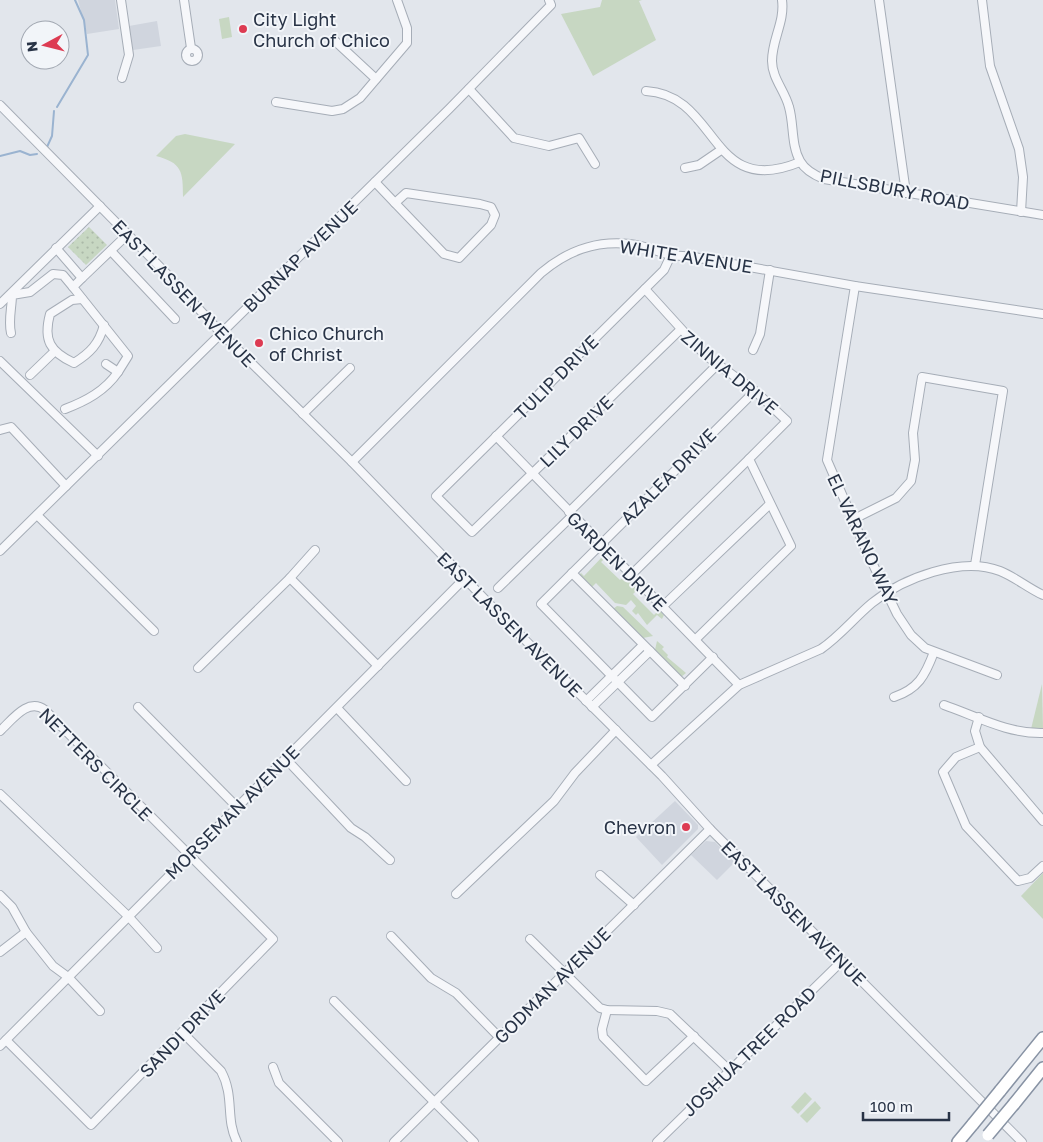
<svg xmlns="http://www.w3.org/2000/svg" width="1043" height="1142" viewBox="0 0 1043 1142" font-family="'Golos Text',sans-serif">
	<defs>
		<pattern id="park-dots" width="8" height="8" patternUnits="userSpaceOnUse" patternTransform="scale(1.25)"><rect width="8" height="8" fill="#c7d7c2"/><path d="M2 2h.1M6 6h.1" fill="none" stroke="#abb9a8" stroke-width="1.8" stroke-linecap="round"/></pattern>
	</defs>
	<rect width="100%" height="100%" fill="#e2e6ec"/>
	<!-- built -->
	<g fill="#d0d5de">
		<polygon points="78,0 115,0 119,29 87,34"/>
		<polygon points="157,21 161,46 133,50 129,26"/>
		<polygon points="675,801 698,825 698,829 662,865 636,837"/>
		<polygon points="706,841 715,842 735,862 717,880 691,855"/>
	</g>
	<!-- green -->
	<g fill="#c7d7c2">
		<polygon points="602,0 642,0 639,1 656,40 593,76 561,14 600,7"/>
		<polygon points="229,17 232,37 222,39 219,19"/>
		<path d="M 185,134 L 235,144 L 183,197 C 183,171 182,163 156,156 L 176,136 Z"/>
		<polygon points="604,555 606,557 601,562 620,580 625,576 638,589 633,594 654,615 659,610 664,615 662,619 657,615 647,625 638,613 636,615 632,611 636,606 631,600 626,605 615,603 596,583 592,587 579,575 581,573 584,576"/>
		<polygon points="617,606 623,607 653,636 643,638 613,609"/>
		<polygon points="657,641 664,647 662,649 668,655 667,657 686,673 681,677 655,650"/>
		<polygon points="1042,684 1043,729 1031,729"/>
		<polygon points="1043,873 1043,919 1021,896"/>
		<polygon points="805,1092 812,1099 798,1114 791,1107"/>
		<polygon points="815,1101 821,1108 807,1123 800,1116"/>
	</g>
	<!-- park -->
	<polygon fill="url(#park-dots)" points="89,227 107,245 86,265 68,247"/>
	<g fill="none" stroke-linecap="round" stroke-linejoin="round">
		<!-- stream -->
		<g stroke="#9ab3d0" stroke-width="2">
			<polyline points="57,107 88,55 84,20 75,0"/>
			<polyline points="47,147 52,136 54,111"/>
			<polyline points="0,156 20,151 30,155 37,154"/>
		</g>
		<defs>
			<g id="minor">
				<polyline points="121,0 129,55 122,78"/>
				<polyline points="184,0 191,48"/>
				<path d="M 782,0 C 785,22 772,39 772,61 C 772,78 785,91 789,107 C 794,124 791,145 800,161 C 805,170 814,175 824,179 L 1043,215"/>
				<polyline points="879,0 906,193"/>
				<polyline points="982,0 990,66 1019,149 1023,177 1021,212"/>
				<polyline points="334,40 376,79"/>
				<circle cx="192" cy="55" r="6"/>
				<polyline points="469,89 514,138 549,146 579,138 595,164"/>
				<path d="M 646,91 C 720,95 708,200 800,162"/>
				<polyline points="276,102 332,111 343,109 360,98 407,43 407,28 397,0"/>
				<polyline points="0,105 163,270 221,333 352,462 503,618 662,776 710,829 1022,1142"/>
				<polyline points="685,168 699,165 721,150"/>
				<polyline points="375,182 395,203"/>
				<polygon points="406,193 480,204 491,207 495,215 491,225 459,258 444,254 395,203"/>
				<polyline points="56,248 82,278 128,234"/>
				<polyline points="111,251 175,319"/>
				<polyline points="671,255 664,270 436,496 472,532 680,330"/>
				<polyline points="82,278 73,287 128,356 118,372 106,364"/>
				<polyline points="855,286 827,460 868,554 897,614 911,635 925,648 997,675"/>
				<polyline points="645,289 705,355 755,391 787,421 749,459 791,546 696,639"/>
				<path d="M 82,299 L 72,300 L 50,314 C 43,340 50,352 74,363 C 90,353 99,344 104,325"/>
				<polyline points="0,304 100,206"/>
				<path d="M 11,333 C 8,320 12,307 12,295 L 30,292 L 53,274 L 63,275 L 73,287"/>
				<polyline points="753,350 760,334 770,270"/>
				<polyline points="0,361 98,456"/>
				<polyline points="30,375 55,351"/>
				<path d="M 65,409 C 86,401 105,391 118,372"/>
				<polyline points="303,414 350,368"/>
				<polyline points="0,430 11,427 66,486"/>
				<polyline points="496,436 739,685"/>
				<path d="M 352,462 L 541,273 C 567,251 595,240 630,244 C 644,245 657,252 671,255 C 678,256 687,256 694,257 L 855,286 L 1043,314"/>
				<polyline points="569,512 716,366"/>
				<polyline points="37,515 154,631"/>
				<polyline points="852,520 896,498 911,481 915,460 913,433 922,377 1003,391 975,565"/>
				<polyline points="0,551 449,109 551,5 549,0"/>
				<polyline points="572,573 685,686"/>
				<polyline points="631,575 749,459"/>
				<polyline points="290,578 378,666"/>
				<polyline points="498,588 572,516"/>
				<polyline points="663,606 770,504"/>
				<polyline points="713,657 652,717 541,604 755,391"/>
				<polyline points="198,668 290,578 315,550"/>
				<path d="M 894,697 C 918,689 925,676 934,652"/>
				<polyline points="586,701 643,645"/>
				<path d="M 944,705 C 976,716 1008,734 1043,733"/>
				<polyline points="138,707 237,807"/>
				<polyline points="592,707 650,651"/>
				<polyline points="337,708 406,781"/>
				<polyline points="979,717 975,731 980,747 1043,821"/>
				<path d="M 0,731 C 12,720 28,697 45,710 L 273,939 L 91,1125 L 6,1040"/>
				<polyline points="980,747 956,757 943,772 966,826 1018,881 1030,878 1043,866"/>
				<polyline points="286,759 351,828 365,837 390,860"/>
				<path d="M 651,765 L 739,685 L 821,649 C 840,636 854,618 872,603 C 903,578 961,556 1000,571 C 1015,577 1028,588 1043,595"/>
				<polyline points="0,794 128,916 157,948"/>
				<polyline points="600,875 634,905"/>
				<polyline points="456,894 554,801 575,773 616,730"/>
				<polyline points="0,895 12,907 26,932 53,966 68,977 100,1011"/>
				<polyline points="391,936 431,978 456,993 499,1037"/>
				<polyline points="530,939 600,1008 607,1010 657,1011 670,1014 729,1070"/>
				<polyline points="0,952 26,932"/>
				<polyline points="334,1001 474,1142"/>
				<polyline points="607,1010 602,1029 603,1037 646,1081 694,1036"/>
				<path d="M 183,1033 L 221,1071 C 235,1097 225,1118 237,1142"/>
				<polyline points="0,1046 464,579"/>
				<polyline points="273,1067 279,1083 338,1142"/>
				<polyline points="394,1142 710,829"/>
				<polyline points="657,1142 842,961"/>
			</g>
			<g id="highway">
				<polyline points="1000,1091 1043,1038"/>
				<polyline points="1014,1104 1043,1068"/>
				<polyline points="958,1142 973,1124"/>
			</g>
		</defs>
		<!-- minor casing -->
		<use href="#minor" stroke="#a6adb7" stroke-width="10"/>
		<!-- highway casing -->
		<use href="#highway" stroke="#8893a4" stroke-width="14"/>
		<!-- minor -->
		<use href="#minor" stroke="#f6f7fa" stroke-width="8"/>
		<!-- highway -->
		<use href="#highway" stroke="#fff" stroke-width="11"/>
		<defs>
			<g id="highway-bridge">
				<polyline points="973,1124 1000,1091"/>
				<polyline points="988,1135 1014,1104"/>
			</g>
		</defs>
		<!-- highway-bridge casing -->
		<use href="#highway-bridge" stroke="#8893a4" stroke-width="14" stroke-linecap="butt"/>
		<!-- highway-bridge -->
		<use href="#highway-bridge" stroke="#fff" stroke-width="11"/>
	</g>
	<!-- markers -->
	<g fill="#dd3b52" stroke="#f2f5f9" stroke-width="2">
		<circle cx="243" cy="29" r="5"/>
		<circle cx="259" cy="343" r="5"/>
		<circle cx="686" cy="827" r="5"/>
	</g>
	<g text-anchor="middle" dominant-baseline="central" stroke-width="4" stroke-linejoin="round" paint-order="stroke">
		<!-- poi labels -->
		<g font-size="18" fill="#283346" stroke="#f2f5f9" text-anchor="start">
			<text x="253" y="19">City Light<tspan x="253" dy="21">Church of Chico</tspan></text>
			<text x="269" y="333">Chico Church<tspan x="269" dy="21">of Christ</tspan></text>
			<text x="676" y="827" text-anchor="end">Chevron</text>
		</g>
		<!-- street labels -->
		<g font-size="18" fill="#283346" stroke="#f2f5f9">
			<text transform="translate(895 189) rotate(11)">PILLSBURY ROAD</text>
			<text transform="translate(300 256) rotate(-44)">BURNAP AVENUE</text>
			<text transform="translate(686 256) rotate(9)">WHITE AVENUE</text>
			<text transform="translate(184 293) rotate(46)">EAST LASSEN AVENUE</text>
			<text transform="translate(730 372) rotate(40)">ZINNIA DRIVE</text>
			<text transform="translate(556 377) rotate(-45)">TULIP DRIVE</text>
			<text transform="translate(576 431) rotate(-44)">LILY DRIVE</text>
			<text transform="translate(668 476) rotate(-45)">AZALEA DRIVE</text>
			<text transform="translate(863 539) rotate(65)">EL VARANO WAY</text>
			<text transform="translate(617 561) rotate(45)">GARDEN DRIVE</text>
			<text transform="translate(510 624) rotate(45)">EAST LASSEN AVENUE</text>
			<text transform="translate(96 764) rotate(45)">NETTERS CIRCLE</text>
			<text transform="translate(232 812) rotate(-45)">MORSEMAN AVENUE</text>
			<text transform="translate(794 913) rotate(45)">EAST LASSEN AVENUE</text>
			<text transform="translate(552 985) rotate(-45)">GODMAN AVENUE</text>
			<text transform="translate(182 1033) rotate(-46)">SANDI DRIVE</text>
			<text transform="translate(749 1051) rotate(-44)">JOSHUA TREE ROAD</text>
		</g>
	</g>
	<!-- north arrow -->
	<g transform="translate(45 45) rotate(263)"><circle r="24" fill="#f2f5f9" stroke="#a1a7b1"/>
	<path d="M0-4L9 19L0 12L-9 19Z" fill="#dd3b52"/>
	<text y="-8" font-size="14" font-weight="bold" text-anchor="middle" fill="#283346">N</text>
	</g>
	<!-- scale -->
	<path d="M863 1112v8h86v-8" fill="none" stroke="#283346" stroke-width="2.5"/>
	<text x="870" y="1112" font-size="15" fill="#283346" stroke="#f2f5f9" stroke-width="4" paint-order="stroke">100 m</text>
</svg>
